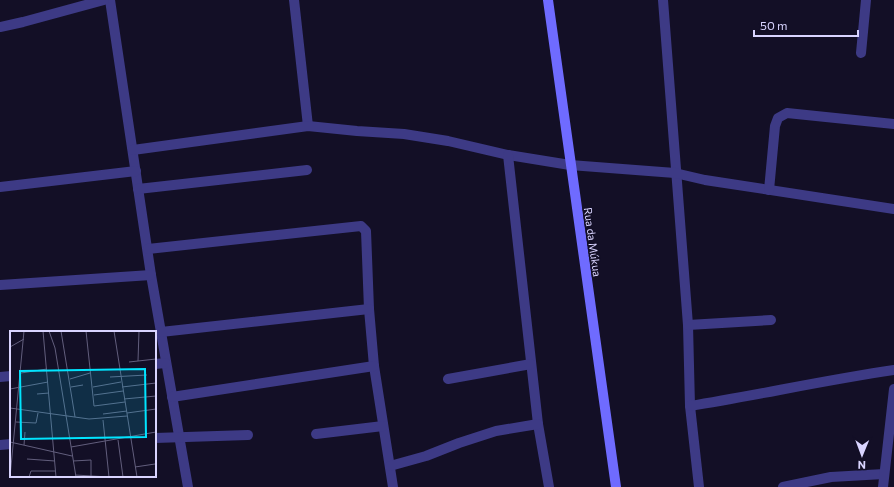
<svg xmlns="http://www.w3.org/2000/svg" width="894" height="487" viewBox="0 0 894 487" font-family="Commissioner,sans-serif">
	<rect width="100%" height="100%" fill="#130f26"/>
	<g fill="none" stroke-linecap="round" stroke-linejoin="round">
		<!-- street -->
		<g stroke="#3d3a85" stroke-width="10">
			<polyline points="110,0 151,275 188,487"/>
			<polyline points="294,0 308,126"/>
			<polyline points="663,0 688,325 690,406 699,487"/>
			<polyline points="0,27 23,22 104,0"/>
			<polyline points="861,53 866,0"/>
			<polyline points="133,150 308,126 357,131 404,134 448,141 508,155 570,165 675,173 705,180 894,209"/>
			<polyline points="508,155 538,424 549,487"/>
			<polyline points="0,187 136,171"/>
			<polyline points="138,189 307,170"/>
			<polyline points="769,190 775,126 778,118 787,113 894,124"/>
			<polyline points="148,249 361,226 366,231 369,309 374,366 393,487"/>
			<polyline points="0,285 151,275"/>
			<polyline points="688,325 771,320"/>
			<polyline points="161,332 369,309"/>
			<polyline points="155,364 166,363"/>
			<polyline points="0,377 11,376"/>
			<polyline points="448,379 531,364"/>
			<polyline points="172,397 374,366"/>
			<path d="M 690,406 C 758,395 826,380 894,370"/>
			<polyline points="316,434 383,426"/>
			<polyline points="155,438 248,435"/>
			<polyline points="0,445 11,444"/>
			<polyline points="390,466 426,456 459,443 496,431 538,424"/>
			<polyline points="783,487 831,477 884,474"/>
			<polyline points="883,487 894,389"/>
		</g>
		<!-- secondary -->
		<polyline stroke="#6f6bff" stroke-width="10" points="548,0 616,487"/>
	</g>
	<g text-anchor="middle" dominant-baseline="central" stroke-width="3" stroke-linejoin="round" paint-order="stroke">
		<!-- street labels -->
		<g font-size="11" fill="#d9d4ff" stroke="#130f26">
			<text transform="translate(593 242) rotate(82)">Rua da Múkua</text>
		</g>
	</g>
	<!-- overview -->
	<g transform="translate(10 331)">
		<rect width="146" height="146" fill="#130f26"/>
		<path fill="none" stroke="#625e7d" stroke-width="1" d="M 33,0 L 46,146M 39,0 L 45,17 L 66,146M 51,0 L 65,86M 76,0 L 84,75 L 115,71M 104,0 L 127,146M 0,16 L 14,8M 128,30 L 129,0M 119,31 L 146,28M 11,42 L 37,38M 100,46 L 137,44M 60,48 L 80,42M 61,56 L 73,54M 83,56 L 111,51M 112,56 L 146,52M 0,58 L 38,51M 27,63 L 39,62M 84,64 L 113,60M 114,68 L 146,65M 0,77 L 79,88 L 117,85M 117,82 L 146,78M 93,83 L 117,80M 6,91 L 26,92 L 28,82M 108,109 L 113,146M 0,111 L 62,125M 14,114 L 15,101M 61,116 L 146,101M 17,128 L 45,130M 63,130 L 81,129 L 81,145M 125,136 L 145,133M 65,144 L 99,146 L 93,89M 0,146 L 14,0M 19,146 L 21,140 L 46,140"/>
		<path fill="#00e5ff" fill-opacity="0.15" stroke="#00e5ff" stroke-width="2" d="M 135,38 L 136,106 L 11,108 L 10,40 Z"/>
		<rect width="146" height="146" fill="none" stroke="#d9d4ff" stroke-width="2"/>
	</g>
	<!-- north arrow -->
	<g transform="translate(862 455) rotate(181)" stroke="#130f26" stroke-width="3" paint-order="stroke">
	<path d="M0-3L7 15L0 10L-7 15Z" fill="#d9d4ff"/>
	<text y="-6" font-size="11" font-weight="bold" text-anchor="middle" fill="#d9d4ff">N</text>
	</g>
	<!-- scale -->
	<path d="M754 30v6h104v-6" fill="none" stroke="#d9d4ff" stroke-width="2"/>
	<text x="760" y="30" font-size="12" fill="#d9d4ff" stroke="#130f26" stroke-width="3" paint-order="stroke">50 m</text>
</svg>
